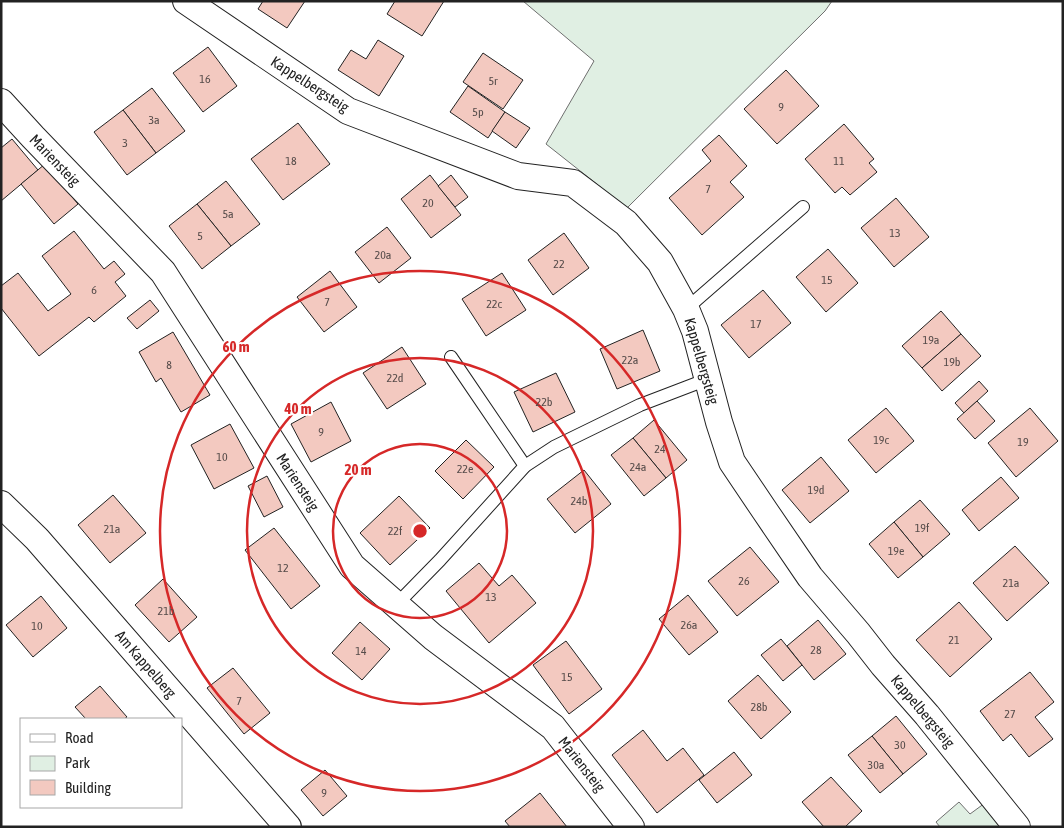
<svg xmlns="http://www.w3.org/2000/svg" width="1064" height="828" viewBox="0 0 1064 828" font-family="'Asap Condensed',sans-serif">
	<rect width="100%" height="100%" fill="#fff"/>
	<!-- green -->
	<g fill="#e0efe3" stroke="#6f6f6f">
		<polygon points="523,1 832,1 825,11 627,208 546,144 594,61"/>
		<polygon points="959,802 970,814 985,803 1005,827 940,827 936,822"/>
	</g>
	<!-- building -->
	<g fill="#f3c9c0" stroke="#222">
		<polygon points="263,1 305,1 287,28 258,9"/>
		<polygon points="395,1 444,1 422,36 387,14"/>
		<polygon points="378,40 404,56 379,96 338,70 351,50 366,59"/>
		<polygon points="208,47 237,86 203,112 173,73"/>
		<polygon points="483,53 523,80 503,109 463,82"/>
		<polygon points="786,70 819,106 777,144 744,109"/>
		<polygon points="468,86 505,112 488,138 450,112"/>
		<polygon points="152,88 185,131 156,153 123,110"/>
		<polygon points="123,110 156,153 127,175 94,132"/>
		<polygon points="505,112 530,128 516,148 492,131"/>
		<polygon points="298,123 330,164 283,200 251,159"/>
		<polygon points="844,124 874,159 869,163 877,172 850,195 842,187 835,193 805,159"/>
		<polygon points="719,135 747,166 730,182 744,197 702,235 669,198 711,161 702,150"/>
		<polygon points="12,139 38,170 1,201 1,148"/>
		<polygon points="45,164 78,204 54,224 21,184"/>
		<polygon points="430,175 461,215 431,238 401,199"/>
		<polygon points="451,175 468,197 455,207 438,186"/>
		<polygon points="226,181 260,224 231,246 197,204"/>
		<polygon points="896,198 929,237 894,267 861,228"/>
		<polygon points="197,204 231,246 202,269 169,226"/>
		<polygon points="387,227 411,258 379,283 355,252"/>
		<polygon points="74,231 104,269 114,261 125,274 115,282 126,296 94,322 89,317 39,356 1,308 1,286 18,273 48,311 71,294 42,256"/>
		<polygon points="564,233 589,268 553,295 528,260"/>
		<polygon points="828,249 858,283 826,312 796,277"/>
		<polygon points="330,271 357,307 324,332 297,297"/>
		<polygon points="502,273 526,310 486,336 462,299"/>
		<polygon points="763,290 791,323 749,358 721,325"/>
		<polygon points="150,300 159,311 137,329 127,318"/>
		<polygon points="941,311 961,334 922,368 902,346"/>
		<polygon points="643,330 660,371 617,389 600,349"/>
		<polygon points="173,332 210,395 181,412 161,378 156,382 139,352"/>
		<polygon points="961,334 981,356 942,391 922,368"/>
		<polygon points="402,347 426,384 387,409 363,373"/>
		<polygon points="556,373 575,412 533,432 514,392"/>
		<polygon points="979,381 988,391 964,413 955,403"/>
		<polygon points="977,401 995,421 975,439 957,419"/>
		<polygon points="331,402 351,441 311,462 291,424"/>
		<polygon points="886,408 914,441 876,473 848,440"/>
		<polygon points="1030,408 1058,441 1016,477 988,443"/>
		<polygon points="654,420 687,460 666,478 633,438"/>
		<polygon points="230,424 254,468 214,489 191,445"/>
		<polygon points="633,438 666,478 644,496 611,455"/>
		<polygon points="466,440 494,467 463,499 435,471"/>
		<polygon points="821,457 849,491 810,523 782,490"/>
		<polygon points="584,470 611,504 575,533 547,499"/>
		<polygon points="267,476 283,507 264,517 248,486"/>
		<polygon points="1001,477 1019,498 979,531 962,510"/>
		<polygon points="113,495 146,533 110,563 78,525"/>
		<polygon points="399,496 430,528 390,565 360,533"/>
		<polygon points="920,500 950,534 923,557 894,522"/>
		<polygon points="894,522 923,557 898,578 869,544"/>
		<polygon points="274,528 320,586 291,609 245,550"/>
		<polygon points="1015,546 1049,583 1007,621 973,583"/>
		<polygon points="750,547 779,582 737,616 708,581"/>
		<polygon points="479,563 499,586 512,575 536,603 489,643 446,591"/>
		<polygon points="163,579 197,617 169,642 135,605"/>
		<polygon points="688,595 718,632 689,655 659,619"/>
		<polygon points="41,596 67,628 33,657 6,625"/>
		<polygon points="959,602 992,639 950,677 916,640"/>
		<polygon points="818,620 846,654 814,680 787,646"/>
		<polygon points="360,622 390,649 362,680 332,653"/>
		<polygon points="781,639 802,665 783,681 761,655"/>
		<polygon points="566,641 602,689 569,714 533,665"/>
		<polygon points="233,668 270,713 244,734 207,688"/>
		<polygon points="1030,672 1054,702 1035,717 1053,739 1029,757 1011,734 1003,741 980,711"/>
		<polygon points="758,675 791,712 761,739 728,701"/>
		<polygon points="100,686 127,717 124,719 86,719 75,707"/>
		<polygon points="896,716 927,754 903,774 872,736"/>
		<polygon points="643,730 667,761 683,748 704,775 657,813 612,755"/>
		<polygon points="872,736 903,774 880,793 848,755"/>
		<polygon points="734,752 752,775 717,803 699,780"/>
		<polygon points="325,770 347,796 323,816 301,790"/>
		<polygon points="831,777 862,811 845,827 824,827 802,802"/>
		<polygon points="540,793 567,827 510,827 505,821"/>
	</g>
	<g fill="none" stroke-linecap="round" stroke-linejoin="round">
		<defs>
			<g id="lane">
				<polyline points="686,309 803,207"/>
				<polyline points="451,357 525,466"/>
				<polyline points="396,605 440,560 525,466 554,447 640,405 708,379"/>
			</g>
			<g id="street">
				<polyline points="186,1 348,111 518,176 573,183 626,223 660,262 686,309 695,331 719,422 732,462 765,511 810,577 858,633 883,665 927,715 1017,827"/>
				<polyline points="1,102 33,137 163,272 352,566 433,637 553,727 631,827"/>
				<polyline points="1,504 37,539 288,827"/>
			</g>
		</defs>
		<!-- lane casing -->
		<use href="#lane" stroke="#222" stroke-width="14"/>
		<!-- street casing -->
		<use href="#street" stroke="#222" stroke-width="28"/>
		<!-- lane -->
		<use href="#lane" stroke="#fff" stroke-width="12"/>
		<!-- street -->
		<use href="#street" stroke="#fff" stroke-width="26"/>
	</g>
	<!-- distance rings -->
	<g fill="none" stroke="#d62828" stroke-width="2.5">
		<circle cx="420" cy="531" r="87"/>
		<circle cx="420" cy="531" r="173"/>
		<circle cx="420" cy="531" r="260"/>
	</g>
	<g text-anchor="middle" dominant-baseline="central" stroke-width="4" stroke-linejoin="round" paint-order="stroke">
		<!-- number labels -->
		<g font-size="12" fill="#564c4a">
			<text x="205" y="79">16</text>
			<text x="493" y="81">5r</text>
			<text x="781" y="107">9</text>
			<text x="478" y="112">5p</text>
			<text x="154" y="120">3a</text>
			<text x="125" y="143">3</text>
			<text x="291" y="161">18</text>
			<text x="839" y="161">11</text>
			<text x="708" y="189">7</text>
			<text x="428" y="203">20</text>
			<text x="228" y="214">5a</text>
			<text x="895" y="233">13</text>
			<text x="200" y="236">5</text>
			<text x="383" y="255">20a</text>
			<text x="559" y="264">22</text>
			<text x="827" y="280">15</text>
			<text x="94" y="290">6</text>
			<text x="327" y="302">7</text>
			<text x="494" y="304">22c</text>
			<text x="756" y="324">17</text>
			<text x="931" y="340">19a</text>
			<text x="630" y="360">22a</text>
			<text x="952" y="362">19b</text>
			<text x="169" y="365">8</text>
			<text x="395" y="378">22d</text>
			<text x="544" y="402">22b</text>
			<text x="321" y="432">9</text>
			<text x="881" y="440">19c</text>
			<text x="1023" y="442">19</text>
			<text x="660" y="449">24</text>
			<text x="222" y="457">10</text>
			<text x="638" y="467">24a</text>
			<text x="465" y="469">22e</text>
			<text x="816" y="490">19d</text>
			<text x="579" y="501">24b</text>
			<text x="922" y="528">19f</text>
			<text x="112" y="529">21a</text>
			<text x="395" y="531">22f</text>
			<text x="896" y="551">19e</text>
			<text x="283" y="568">12</text>
			<text x="744" y="581">26</text>
			<text x="1011" y="583">21a</text>
			<text x="491" y="597">13</text>
			<text x="166" y="611">21b</text>
			<text x="689" y="625">26a</text>
			<text x="37" y="626">10</text>
			<text x="954" y="640">21</text>
			<text x="816" y="650">28</text>
			<text x="361" y="651">14</text>
			<text x="567" y="677">15</text>
			<text x="239" y="701">7</text>
			<text x="759" y="707">28b</text>
			<text x="1010" y="714">27</text>
			<text x="900" y="745">30</text>
			<text x="876" y="765">30a</text>
			<text x="324" y="793">9</text>
		</g>
		<!-- street labels -->
		<g font-size="15" fill="#222" stroke="#fff">
			<text transform="translate(310 84) rotate(33)">Kappelbergsteig</text>
			<text transform="translate(55 160) rotate(46)">Mariensteig</text>
			<text transform="translate(702 361) rotate(74)">Kappelbergsteig</text>
			<text transform="translate(298 482) rotate(57)">Mariensteig</text>
			<text transform="translate(146 664) rotate(49)">Am Kappelberg</text>
			<text transform="translate(923 711) rotate(50)">Kappelbergsteig</text>
			<text transform="translate(582 764) rotate(52)">Mariensteig</text>
		</g>
	</g>
	<circle cx="420" cy="531" r="8" fill="#d62828" stroke="#fff" stroke-width="2.5"/>
	<g font-size="15" text-anchor="middle" font-weight="bold" fill="#d62828" stroke="#fff" stroke-width="4" stroke-linejoin="round" paint-order="stroke">
		<text x="236" y="352">60 m</text>
		<text x="298" y="414">40 m</text>
		<text x="358" y="475">20 m</text>
	</g>
	<!-- border -->
	<rect width="1064" height="828" fill="none" stroke="#222222" stroke-width="5"/>
	<!-- legend -->
	<rect x="20" y="718" width="162" height="90" fill="#ffffff" stroke="#a7a7a7"/>
	<rect x="30" y="734" width="25" height="8" fill="#ffffff" stroke="#a7a7a7"/>
	<text x="65" y="743" font-size="15" fill="#222222">Road</text>
	<rect x="30" y="756" width="25" height="15" fill="#e0efe3" stroke="#a7a7a7"/>
	<text x="65" y="768" font-size="15" fill="#222222">Park</text>
	<rect x="30" y="780" width="25" height="15" fill="#f3c9c0" stroke="#a7a7a7"/>
	<text x="65" y="793" font-size="15" fill="#222222">Building</text>
</svg>
